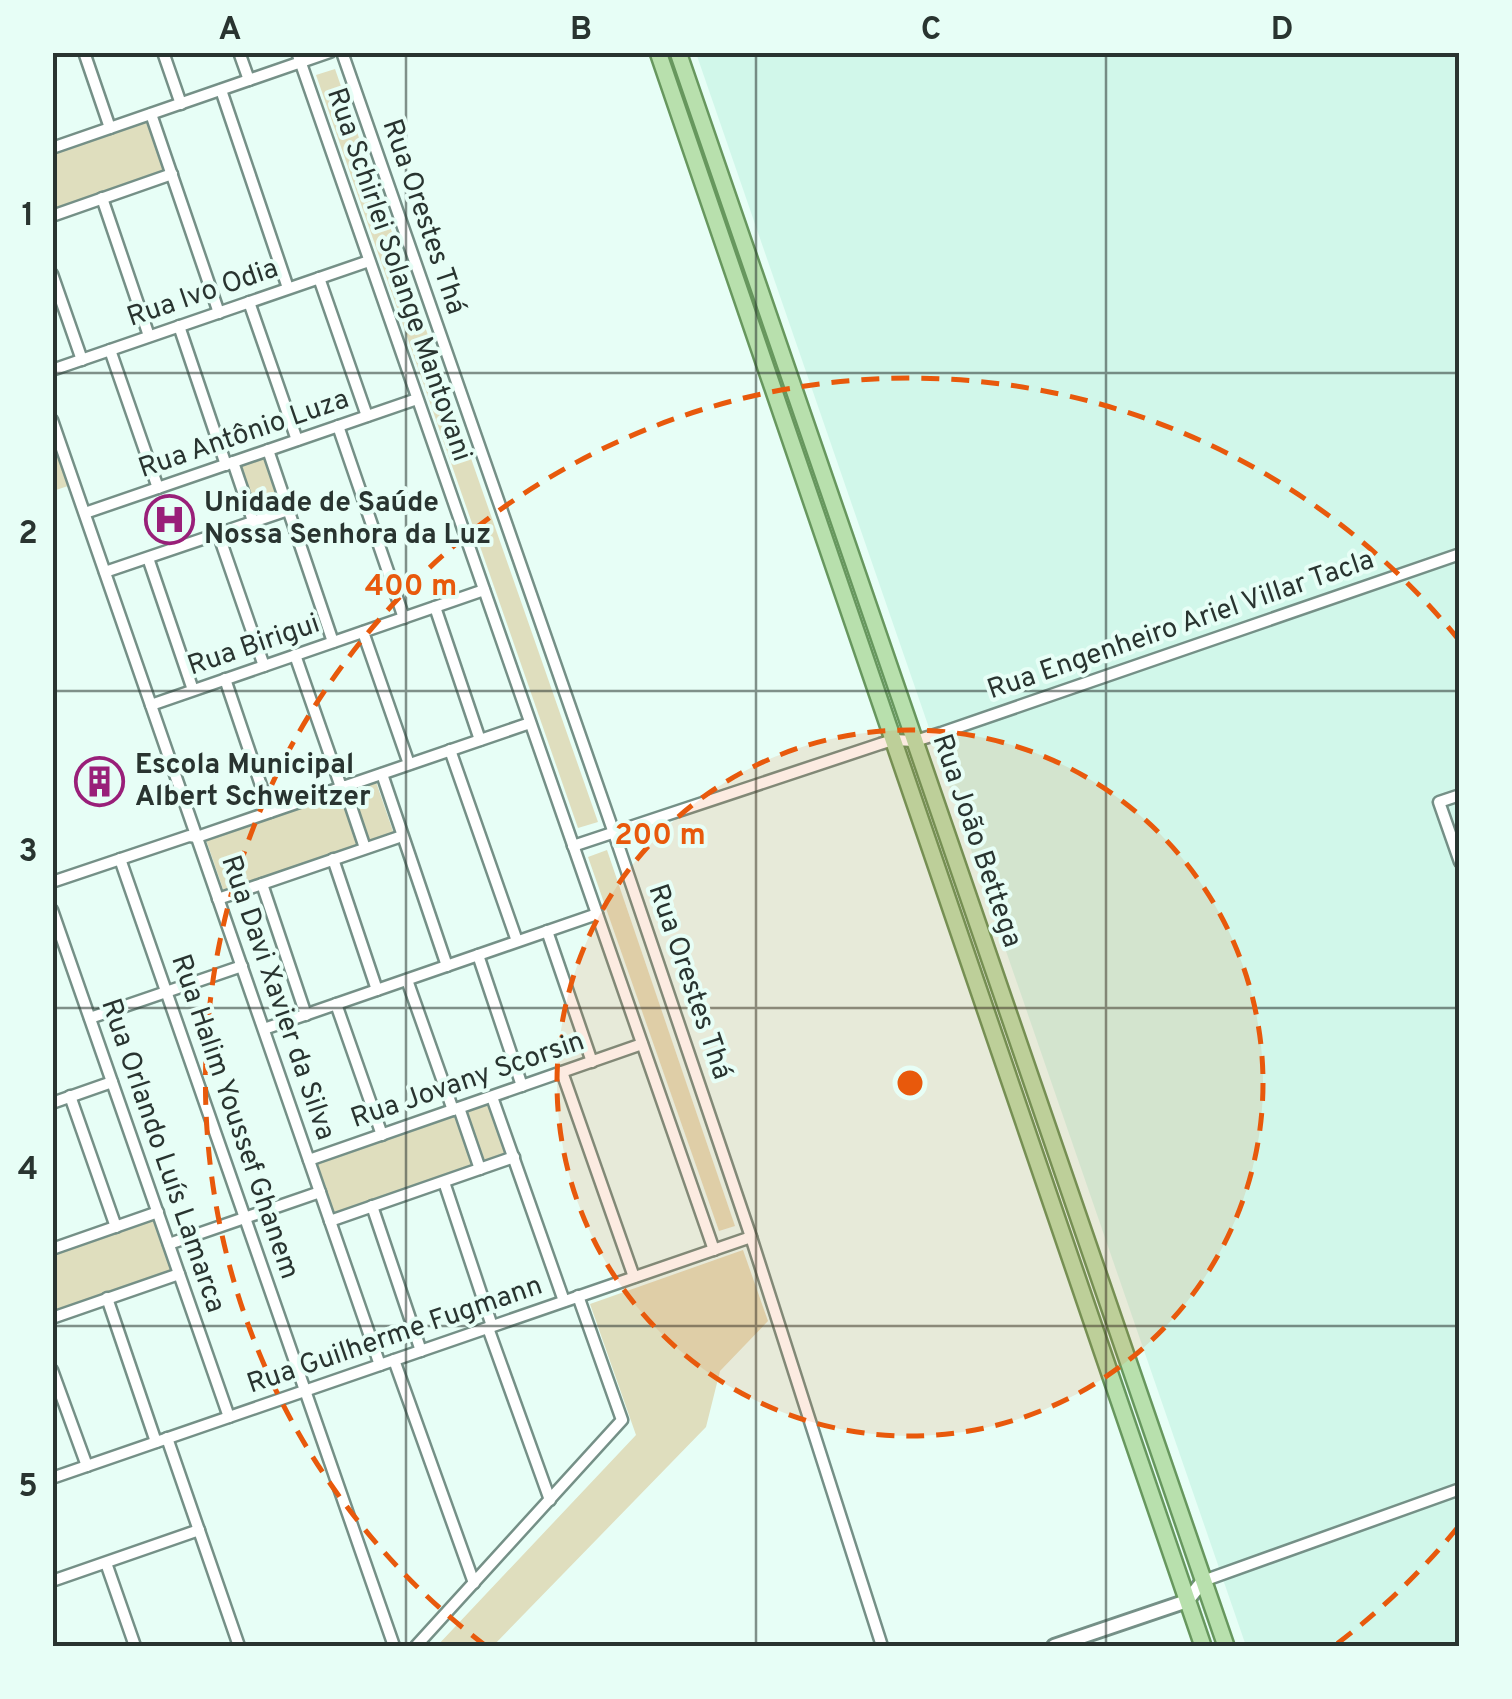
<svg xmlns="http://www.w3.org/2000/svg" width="1512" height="1699" viewBox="0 0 1512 1699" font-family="Overpass,sans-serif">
	<rect width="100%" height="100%" fill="#e7fef6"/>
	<!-- built -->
	<polygon fill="#d1f7ea" points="696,53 1459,53 1459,1646 1246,1646"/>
	<!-- green -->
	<g fill="#dfdebe">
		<polygon points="335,69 598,822 578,828 316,75"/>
		<polygon points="148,121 165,173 53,211 52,153"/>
		<polygon points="52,441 68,486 53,491 52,491"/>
		<polygon points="263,457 280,507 257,515 240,465"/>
		<polygon points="375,779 394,834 224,892 205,837"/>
		<polygon points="607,850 735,1226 719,1231 588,857"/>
		<polygon points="488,1105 505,1153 334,1213 317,1164"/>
		<polygon points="155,1219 171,1270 53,1311 52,1255"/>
		<polygon points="743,1250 768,1321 720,1371 706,1427 493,1646 437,1646 636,1435 590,1304"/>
	</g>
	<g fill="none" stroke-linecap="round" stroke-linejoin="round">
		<defs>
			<g id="minor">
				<polyline points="84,52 110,128"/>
				<polyline points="163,52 181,104"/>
				<polyline points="239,52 249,80"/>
				<polyline points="297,52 714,1250"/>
				<polyline points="342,52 614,833 751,1237 882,1646"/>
				<polyline points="221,90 288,288"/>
				<polyline points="151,114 219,313"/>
				<polyline points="52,148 330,52"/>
				<polyline points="102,198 149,336"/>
				<polyline points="52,216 172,174"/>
				<polyline points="52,274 82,360"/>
				<polyline points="319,278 367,416"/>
				<polyline points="249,302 297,440"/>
				<polyline points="179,326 226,465"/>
				<polyline points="110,350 158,488"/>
				<polyline points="52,370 369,261"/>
				<polyline points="52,420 380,1365"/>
				<polyline points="338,426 404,618"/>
				<polyline points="268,450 333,642"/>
				<polyline points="233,462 253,521"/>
				<polyline points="85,513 417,399"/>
				<polyline points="218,533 264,666"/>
				<polyline points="148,558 193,690"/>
				<polyline points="105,572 288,510"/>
				<polyline points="435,607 480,740"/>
				<polyline points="363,632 409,764"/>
				<polyline points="295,655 341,787"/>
				<polyline points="225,679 270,812"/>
				<polyline points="151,705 484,590"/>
				<polyline points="450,750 517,941"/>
				<polyline points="382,774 447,966"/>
				<polyline points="344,786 365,848"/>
				<polyline points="1460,795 1439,802 1460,862"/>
				<polyline points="573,846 880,744 893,740 915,741 941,733 1460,554"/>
				<polyline points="120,859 394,1646"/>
				<polyline points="333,859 377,990"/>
				<polyline points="52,882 189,836 197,837 530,723"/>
				<polyline points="262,884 306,1015"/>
				<polyline points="218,899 402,836"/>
				<polyline points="52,910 229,1417"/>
				<polyline points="547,931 592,1062"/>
				<polyline points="478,955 522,1086"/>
				<polyline points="407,980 453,1110"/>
				<polyline points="336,1004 382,1135"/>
				<polyline points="90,1018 242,966"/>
				<polyline points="264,1029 597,914"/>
				<polyline points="562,1072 634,1277"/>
				<polyline points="70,1096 116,1227"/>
				<polyline points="492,1097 564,1301"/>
				<polyline points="52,1103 112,1082"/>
				<polyline points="459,1108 480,1169"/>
				<polyline points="309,1160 642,1044"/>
				<polyline points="444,1182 492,1326"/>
				<polyline points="372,1206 421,1351"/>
				<polyline points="330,1221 514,1157"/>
				<polyline points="169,1244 320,1192"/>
				<polyline points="52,1249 158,1212"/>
				<polyline points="107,1298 156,1442"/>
				<polyline points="52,1318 179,1274"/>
				<polyline points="488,1328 550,1500"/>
				<polyline points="394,1360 474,1583"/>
				<polyline points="52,1370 87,1466"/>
				<polyline points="167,1438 239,1646"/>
				<polyline points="52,1478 751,1237"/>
				<polyline points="106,1563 135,1646"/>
				<polyline points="52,1581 199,1530"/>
				<polyline points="1203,1581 1460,1489"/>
				<polyline points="416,1646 622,1420 578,1296"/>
			</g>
			<polyline id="tertiary" points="1054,1646 1187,1601 1203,1581"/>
			<g id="primary">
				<polyline points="658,52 1203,1646"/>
				<polyline points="678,52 1226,1646"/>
			</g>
		</defs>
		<!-- minor casing -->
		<use href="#minor" stroke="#759087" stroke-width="15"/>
		<!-- tertiary casing -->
		<use href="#tertiary" stroke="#759087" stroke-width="18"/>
		<!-- primary casing -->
		<use href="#primary" stroke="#67975e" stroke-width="20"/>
		<!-- minor -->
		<use href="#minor" stroke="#fff" stroke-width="10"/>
		<!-- tertiary -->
		<use href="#tertiary" stroke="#fff" stroke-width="12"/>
		<!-- primary -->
		<use href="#primary" stroke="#b8e0ad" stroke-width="15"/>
	</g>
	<!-- grid -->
	<path fill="none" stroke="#293430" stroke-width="2.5" stroke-opacity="0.55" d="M 406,52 L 406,1646M 756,52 L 756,1646M 1106,52 L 1106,1646M 52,373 L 1460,373M 52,691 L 1460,691M 52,1008 L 1460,1008M 52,1326 L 1460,1326"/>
	<!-- distance rings -->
	<circle cx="910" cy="1083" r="353" fill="#e8590c" fill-opacity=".12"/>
	<g fill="none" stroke="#e8590c" stroke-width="5" stroke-dasharray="18 12">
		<circle cx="910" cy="1083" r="353"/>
		<path d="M1458 1527A705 705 0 0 1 1334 1646M486 1646A705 705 0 1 1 1458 639"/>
	</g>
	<!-- icons -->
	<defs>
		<symbol id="hospital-ring" viewBox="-11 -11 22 22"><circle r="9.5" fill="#e7fef6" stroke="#991f79" stroke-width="1.5"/><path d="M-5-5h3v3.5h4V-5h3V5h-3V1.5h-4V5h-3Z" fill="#991f79"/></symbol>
		<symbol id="building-ring" viewBox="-11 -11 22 22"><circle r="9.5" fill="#e7fef6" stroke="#991f79" stroke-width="1.5"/><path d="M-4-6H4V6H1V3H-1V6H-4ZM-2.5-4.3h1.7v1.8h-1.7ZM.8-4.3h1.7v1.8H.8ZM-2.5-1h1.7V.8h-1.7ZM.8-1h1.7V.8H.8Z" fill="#991f79"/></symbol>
	</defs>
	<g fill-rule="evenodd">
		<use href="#hospital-ring" x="142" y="492" width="55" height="55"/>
		<use href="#building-ring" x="72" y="754" width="55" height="55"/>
	</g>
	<g text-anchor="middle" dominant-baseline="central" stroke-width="8" stroke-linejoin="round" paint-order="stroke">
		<!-- street labels -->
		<g font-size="28" fill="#293430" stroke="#e7fef6">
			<text transform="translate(423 217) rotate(71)">Rua Orestes Thá</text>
			<text transform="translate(398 275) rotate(71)">Rua Schirlei Solange Mantovani</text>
			<text transform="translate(203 294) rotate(-19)">Rua Ivo Odia</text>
			<text transform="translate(244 435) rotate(-19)">Rua Antônio Luza</text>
			<text transform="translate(1181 626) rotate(-19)">Rua Engenheiro Ariel Villar Tacla</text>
			<text transform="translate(254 646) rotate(-19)">Rua Birigui</text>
			<text transform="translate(976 841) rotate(71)">Rua João Bettega</text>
			<text transform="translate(689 982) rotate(71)">Rua Orestes Thá</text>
			<text transform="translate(277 998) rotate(71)">Rua Davi Xavier da Silva</text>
			<text transform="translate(468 1081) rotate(-19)">Rua Jovany Scorsin</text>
			<text transform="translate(234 1117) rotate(71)">Rua Halim Youssef Ghanem</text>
			<text transform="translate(162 1156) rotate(71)">Rua Orlando Luís Lamarca</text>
			<text transform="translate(395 1336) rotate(-19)">Rua Guilherme Fugmann</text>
		</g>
		<!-- poi labels -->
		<g font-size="28" font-weight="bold" fill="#293430" stroke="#e7fef6" text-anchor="start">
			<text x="204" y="504">Unidade de Saúde<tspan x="204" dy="32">Nossa Senhora da Luz</tspan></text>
			<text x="135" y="766">Escola Municipal<tspan x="135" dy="32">Albert Schweitzer</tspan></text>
		</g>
	</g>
	<circle cx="910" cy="1083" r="15" fill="#e8590c" stroke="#e7fef6" stroke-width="5"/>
	<g font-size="30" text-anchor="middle" font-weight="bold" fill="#e8590c" stroke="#e7fef6" stroke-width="8" stroke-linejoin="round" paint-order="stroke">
		<text x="411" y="595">400 m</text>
		<text x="660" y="844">200 m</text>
	</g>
	<!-- border -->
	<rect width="1512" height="1699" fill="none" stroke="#e7fef6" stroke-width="110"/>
	<rect x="55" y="55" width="1402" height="1589" fill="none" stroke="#293430" stroke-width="4"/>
	<g font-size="32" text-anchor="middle" font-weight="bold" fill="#293430">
		<text x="230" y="39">A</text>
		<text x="581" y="39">B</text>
		<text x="931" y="39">C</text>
		<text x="1282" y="39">D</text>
		<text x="28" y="225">1</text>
		<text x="28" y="543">2</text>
		<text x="28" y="861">3</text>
		<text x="28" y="1179">4</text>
		<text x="28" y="1496">5</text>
	</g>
</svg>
